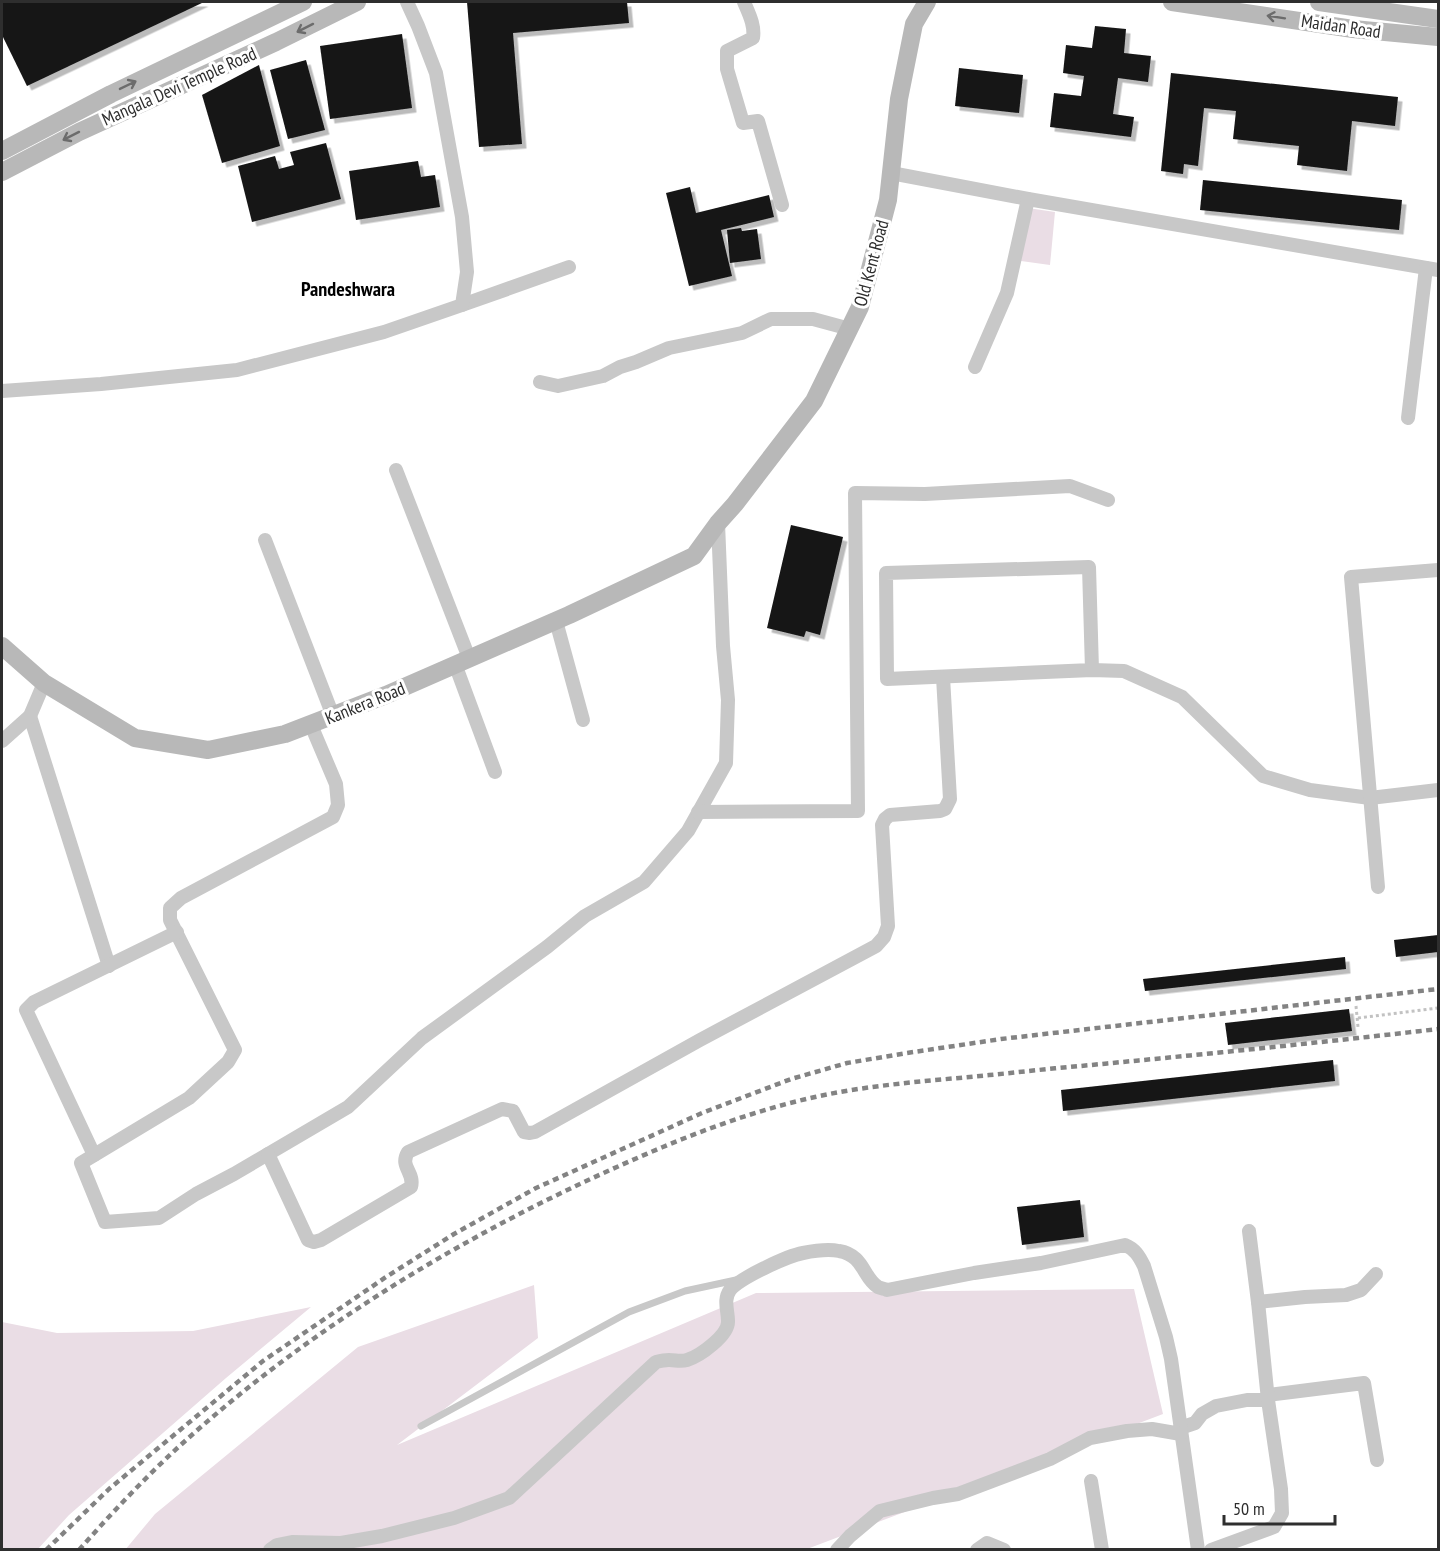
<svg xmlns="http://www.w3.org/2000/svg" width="1440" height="1551" viewBox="0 0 1440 1551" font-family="'PT Sans Narrow',sans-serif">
	<defs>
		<filter id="shadow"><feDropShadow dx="4.5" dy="4.5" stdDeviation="0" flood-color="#0004"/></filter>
	</defs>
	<rect width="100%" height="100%" fill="#fff"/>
	<!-- green -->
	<g fill="#eadde5">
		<polygon points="1028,208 1055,212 1050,265 1021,261"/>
		<polygon points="534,1285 538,1338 397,1445 756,1293 1134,1289 1163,1414 807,1549 125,1550 155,1514 358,1347"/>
		<polygon points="311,1307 226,1378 69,1515 38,1549 2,1549 2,1322 57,1333 193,1331"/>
	</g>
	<!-- building -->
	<g fill="#151515" filter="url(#shadow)">
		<polygon points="2,2 204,2 27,86 2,35"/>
		<polygon points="467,2 627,2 629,23 513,33 522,144 479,147"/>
		<polygon points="1095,26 1126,29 1124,53 1151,56 1148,82 1118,78 1113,114 1134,117 1131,137 1050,127 1054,93 1081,96 1084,76 1063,73 1066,45 1092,48"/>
		<polygon points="402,34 412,108 330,119 320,46"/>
		<polygon points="306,60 325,130 288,139 270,70"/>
		<polygon points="259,65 280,146 222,163 202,95"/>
		<polygon points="959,68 1023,75 1019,113 955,106"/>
		<polygon points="1171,73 1398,97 1395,126 1352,121 1347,171 1297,165 1299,146 1233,139 1236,111 1204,108 1198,166 1184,164 1183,174 1161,171"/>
		<polygon points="326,143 341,199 252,222 238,166 275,156 279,169 294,165 290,152"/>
		<polygon points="418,161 421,177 435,175 440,207 356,220 349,171"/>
		<polygon points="1203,180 1402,200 1399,230 1200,210"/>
		<polygon points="690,187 696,213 769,195 774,217 721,230 732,276 689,286 666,193"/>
		<polygon points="741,228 742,231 757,229 761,259 730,263 727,230"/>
		<polygon points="791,525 843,537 820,635 806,631 804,637 767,628"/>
		<polygon points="1438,935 1438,952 1396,957 1394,940"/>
		<polygon points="1345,957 1346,969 1145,991 1143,979"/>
		<polygon points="1349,1009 1352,1031 1228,1045 1225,1023"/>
		<polygon points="1333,1060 1335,1081 1063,1111 1061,1090"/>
		<polygon points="1080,1200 1084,1237 1022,1245 1017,1207"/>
	</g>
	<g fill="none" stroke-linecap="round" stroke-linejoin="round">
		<!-- path -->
		<g stroke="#c2c2c2" stroke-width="3" stroke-dasharray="3 3" stroke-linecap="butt">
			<polyline points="1356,1006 1358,1027"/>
			<polyline points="1358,1018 1438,1008"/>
		</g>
		<!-- lane -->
		<polyline stroke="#c8c8c8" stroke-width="7" points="421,1426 629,1312 685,1291 736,1280"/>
		<!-- street -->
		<g stroke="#c8c8c8" stroke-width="14">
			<path d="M 744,2 C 749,14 755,25 753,38 L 727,51 L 727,69 L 743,123 L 758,121 L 782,205"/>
			<polyline points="891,173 1028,199 1438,270"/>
			<polyline points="462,305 569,267"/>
			<polyline points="975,367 1007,293 1028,199"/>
			<polyline points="540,382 558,386 603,376 620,367 636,362 669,348 742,333 771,319 813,319 850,329"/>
			<polyline points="2,391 101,384 237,370 384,332 462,305 467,272 462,217 436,73 418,26 407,2"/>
			<polyline points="1408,418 1426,268"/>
			<polyline points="396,470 469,658"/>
			<polyline points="265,540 333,716"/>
			<polyline points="556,621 583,720"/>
			<polyline points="455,664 495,772"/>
			<polyline points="1092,670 1089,567 886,573 887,679 1092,670 1124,671 1182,697 1263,776 1310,790 1370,798 1438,790"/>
			<polyline points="30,716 109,966"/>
			<polyline points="311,725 336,784 338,805 333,817 181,898 170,908 170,920 235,1050 228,1062 189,1098 81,1163 105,1222 159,1218 196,1194 234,1174 348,1107 422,1038 547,947 585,916 644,882 688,831 726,763 728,700 723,646 718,523"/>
			<polyline points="2,741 30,716 44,683"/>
			<polyline points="698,812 858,811 855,493 925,494 1070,486 1108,500"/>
			<polyline points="1378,887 1351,577 1438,570"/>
			<path d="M 268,1154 L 308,1240 L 314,1242 L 321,1240 L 411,1187 C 415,1172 399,1167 408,1152 L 502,1109 L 513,1111 L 524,1132 L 530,1133 L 535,1132 L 700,1040 L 876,946 L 884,937 L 888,926 L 882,825 L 885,819 L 890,815 L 940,811 L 945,809 L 950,799 L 943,677"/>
			<polyline points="94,1155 26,1010 34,1002 177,932"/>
			<polyline points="1258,1302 1305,1297 1346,1295 1361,1290 1376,1274"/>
			<polyline points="1268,1395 1364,1383 1377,1460"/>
			<polyline points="1180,1428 1195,1423 1202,1414 1216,1406 1247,1400 1268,1400"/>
			<polyline points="1091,1481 1102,1550"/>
			<path d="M 270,1550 L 277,1545 L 292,1542 L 341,1543 L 382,1536 L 454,1518 L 509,1498 L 656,1362 C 660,1361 665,1360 669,1360 C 676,1360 680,1362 687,1360 C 700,1356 729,1335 728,1321 C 728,1310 723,1300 730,1290 C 740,1278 787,1256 803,1253 C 813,1251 829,1249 839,1251 C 864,1255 863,1278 878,1287 C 879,1288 886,1289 887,1290 L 974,1273 L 1041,1263 L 1125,1245 C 1135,1249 1139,1256 1144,1266 L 1166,1337 L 1171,1359 L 1198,1550"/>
			<polyline points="837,1550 850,1536 880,1511 933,1498 958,1494 1050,1459 1090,1438 1127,1431 1152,1429 1181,1434"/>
			<polyline points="977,1550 987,1543 1004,1550"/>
			<polyline points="1211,1550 1274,1527 1282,1513 1281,1489 1268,1400 1258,1302 1249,1231"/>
		</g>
		<!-- secondary -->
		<g stroke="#b8b8b8" stroke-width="18">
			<polyline points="1172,2 1353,29 1438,37"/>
			<polyline points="1319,2 1438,19"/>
			<polyline points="2,151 111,94 303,2"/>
			<polyline points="2,172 79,132 276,42 357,2"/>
			<polyline points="2,646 44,683 135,738 208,750 285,734 386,695 569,615 694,556 718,523 735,504 814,401 860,307 888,200 899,99 914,24 927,2"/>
		</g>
		<!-- rail -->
		<g stroke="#838383" stroke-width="4.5" stroke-dasharray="6 4.5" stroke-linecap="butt">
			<polyline points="46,1550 109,1489 263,1361 386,1277 454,1234 536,1188 702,1113 791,1079 847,1063 907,1053 1001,1039 1438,989"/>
			<path d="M 79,1550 C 108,1517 141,1482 173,1452 C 292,1342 436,1252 582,1183 C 657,1148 734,1115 815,1097 C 855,1088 895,1084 935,1080 C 973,1077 1010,1073 1048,1069 C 1178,1057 1308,1044 1438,1029"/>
		</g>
	</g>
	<!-- one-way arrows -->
	<defs><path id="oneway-shaft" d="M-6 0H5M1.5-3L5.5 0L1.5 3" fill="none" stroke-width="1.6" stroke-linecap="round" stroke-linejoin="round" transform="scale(1.5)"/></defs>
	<g stroke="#6c6c6c">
		<use href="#oneway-shaft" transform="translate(1276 17) rotate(-171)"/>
		<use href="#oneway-shaft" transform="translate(305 28) rotate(153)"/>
		<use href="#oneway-shaft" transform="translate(128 85) rotate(-26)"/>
		<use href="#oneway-shaft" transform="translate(71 136) rotate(153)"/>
	</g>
	<g text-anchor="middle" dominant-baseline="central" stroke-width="6" stroke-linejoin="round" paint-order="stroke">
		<!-- street labels -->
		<g font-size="18" fill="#2e2e2e" stroke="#fff">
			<text transform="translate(1341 26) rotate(8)">Maidan Road</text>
			<text transform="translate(179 86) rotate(-24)">Mangala Devi Temple Road</text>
			<text transform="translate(871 263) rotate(-75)">Old Kent Road</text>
			<text transform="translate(365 703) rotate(-22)">Kankera Road</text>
		</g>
		<!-- neighbourhood labels -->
		<g font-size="20" font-weight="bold" fill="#000" stroke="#fff">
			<text x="348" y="289">Pandeshwara</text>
		</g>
	</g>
	<!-- border -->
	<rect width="1440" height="1551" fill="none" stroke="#2e2e2e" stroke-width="6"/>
	<!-- scale -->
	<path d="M1224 1515v9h111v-9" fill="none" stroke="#2e2e2e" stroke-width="3"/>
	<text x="1233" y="1515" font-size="18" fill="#2e2e2e" stroke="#ffffff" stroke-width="4.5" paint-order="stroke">50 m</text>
</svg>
